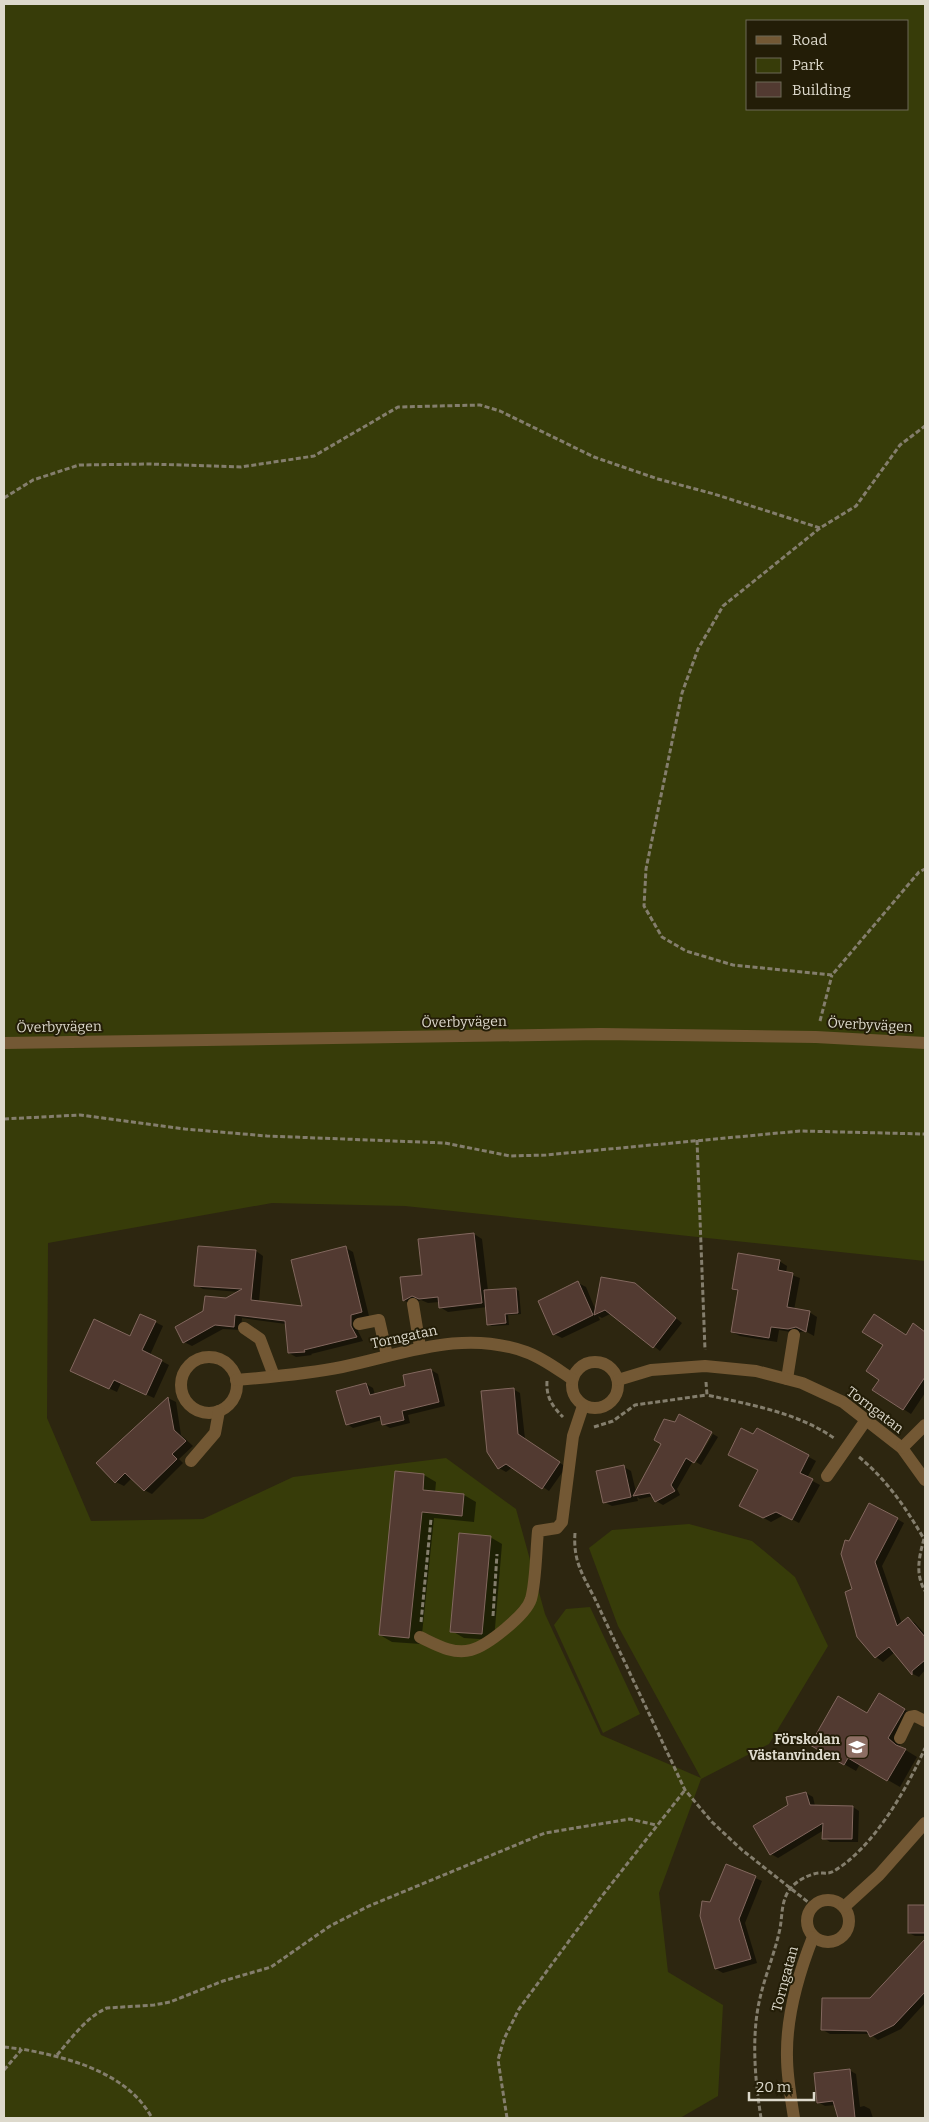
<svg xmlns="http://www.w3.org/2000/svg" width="929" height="2122" viewBox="0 0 929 2122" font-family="Bitter,serif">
	<rect width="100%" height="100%" fill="#2d2610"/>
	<!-- green -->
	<g fill="#373c09" fill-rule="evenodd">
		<path d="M 4,4 L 925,4 L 925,1261 L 405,1206 L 272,1203 L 48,1243 L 47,1418 L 91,1521 L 203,1519 L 293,1477 L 446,1458 L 516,1509 L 545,1614 L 601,1735 L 701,1778 L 618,1626 L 589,1548 L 612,1530 L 689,1524 L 752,1541 L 795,1577 L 828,1646 L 769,1744 L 701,1779 L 659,1893 L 668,1972 L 723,2005 L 718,2096 L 680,2118 L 4,2118 ZM 748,21 L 908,21 L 908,109 L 748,109 Z"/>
		<polygon points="590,1607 640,1714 603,1733 554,1625 566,1609"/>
	</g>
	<!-- shadow -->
	<g fill="#0007">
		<polygon points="474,1234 482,1239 488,1291 516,1289 519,1291 521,1314 508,1315 509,1325 492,1326 488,1324 487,1307 448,1312 440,1307 439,1302 428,1303 421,1300 411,1305 404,1300 424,1276"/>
		<polygon points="199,1247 256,1251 263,1256 259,1302 304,1307 346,1248 353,1252 369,1316 358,1319 358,1331 363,1341 311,1354 312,1355 296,1357 289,1353 286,1324 242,1318 241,1330 223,1329 192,1346 184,1342 226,1299 239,1292 203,1289 196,1285"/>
		<polygon points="779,1261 787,1266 786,1273 800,1278 794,1310 809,1312 817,1317 814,1336 805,1331 797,1333 779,1330 777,1342 740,1336 732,1332 739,1292 733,1289"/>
		<polygon points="578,1283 586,1287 596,1311 634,1284 682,1323 660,1351 612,1313 602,1318 598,1316 600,1320 562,1338 554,1334"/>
		<polygon points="155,1322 163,1326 150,1355 169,1365 154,1398 121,1383 117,1392 71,1371"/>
		<polygon points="910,1330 925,1333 925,1393 911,1414 874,1390 881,1379 884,1345 906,1336"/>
		<polygon points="431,1370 438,1374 445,1406 408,1415 410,1423 390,1428 383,1424 382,1420 353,1428 347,1424 366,1384 373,1388 375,1395 407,1387"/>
		<polygon points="513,1389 520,1393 525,1439 566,1467 549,1491 513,1467 506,1472 499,1468"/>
		<polygon points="168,1398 176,1402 181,1435 193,1446 179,1459 183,1463 152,1494 144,1490 132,1478 124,1486 116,1482 98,1463"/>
		<polygon points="758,1429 816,1461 807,1478 820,1485 799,1523 784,1515 771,1522 741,1505 760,1470 754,1436"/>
		<polygon points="713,1434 718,1437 701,1465 696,1462"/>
		<polygon points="663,1444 693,1461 677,1489 680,1495 663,1505 656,1501 654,1496 640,1499 637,1497 638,1501 612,1506 604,1502 624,1467 631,1471 636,1492"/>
		<polygon points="424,1475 436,1482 435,1493 464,1495 476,1502 474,1522 434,1518 421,1644 392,1642 380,1635"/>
		<polygon points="897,1519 904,1523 882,1566 902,1624 908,1618 915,1623 925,1634 925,1670 919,1677 913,1674 895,1652 883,1662 876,1657 858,1637 850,1543"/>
		<polygon points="490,1537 502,1544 494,1640 464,1638 452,1631"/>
		<polygon points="879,1695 916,1716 899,1746 917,1757 900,1787 860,1764 856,1771 811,1745 868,1715"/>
		<polygon points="806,1793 813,1797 815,1806 853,1807 859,1811 858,1842 830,1842 824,1838 824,1830 778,1858 771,1854 789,1806"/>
		<polygon points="727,1865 762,1881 745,1923 757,1963 723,1973 716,1969 701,1916 711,1904"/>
		<polygon points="909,1906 925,1907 925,1936 915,1936 909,1933"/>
		<polygon points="908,1970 925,1985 925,2003 901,2029 878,2040 870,2034 830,2034 823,2030 871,1999"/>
		<polygon points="849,2070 856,2074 860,2107 864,2106 870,2109 873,2118 839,2118 835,2105 825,2106 818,2102"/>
	</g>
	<!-- building -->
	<g fill="#523a31" stroke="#82675e">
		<polygon points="474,1233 482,1303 439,1308 438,1297 419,1299 412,1296 403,1301 400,1277 422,1275 418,1239"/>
		<polygon points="198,1246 256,1250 251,1300 302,1306 291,1260 346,1246 362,1312 351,1315 351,1326 357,1337 304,1350 305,1352 288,1353 285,1321 235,1315 234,1327 215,1325 183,1343 175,1327 203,1311 205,1296 226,1298 242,1289 194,1286"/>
		<polygon points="738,1253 780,1260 778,1270 793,1273 787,1307 810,1311 806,1332 796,1327 788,1329 771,1327 769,1338 731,1332 738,1290 732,1289"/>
		<polygon points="601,1277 635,1283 676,1318 653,1348 605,1310 594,1315"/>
		<polygon points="578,1281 593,1315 553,1335 538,1301"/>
		<polygon points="516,1288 518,1313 505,1314 506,1323 487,1325 484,1290"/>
		<polygon points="140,1314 156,1321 142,1350 162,1360 146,1395 114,1380 109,1389 70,1371 94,1319 130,1336"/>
		<polygon points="874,1314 906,1335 913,1323 925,1332 925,1377 903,1410 872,1390 879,1380 866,1371 883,1345 862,1332"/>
		<polygon points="431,1369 439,1402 402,1411 404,1420 382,1425 380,1416 346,1425 336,1391 366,1383 370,1395 405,1386 403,1375"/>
		<polygon points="514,1388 518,1434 560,1462 542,1489 506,1464 498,1469 487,1452 481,1391"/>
		<polygon points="168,1397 174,1430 186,1441 172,1454 177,1459 144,1491 125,1473 115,1483 96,1463"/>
		<polygon points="679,1414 712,1432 701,1452 694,1463 686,1458 671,1485 675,1491 655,1502 650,1493 633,1496 661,1444 654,1440 659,1429 664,1419 675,1422"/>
		<polygon points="741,1428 753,1434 757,1428 809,1455 800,1473 813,1479 792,1520 776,1512 763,1518 739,1506 758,1470 728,1455"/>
		<polygon points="624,1465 631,1497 603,1503 596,1471"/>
		<polygon points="395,1471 424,1474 423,1490 464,1494 462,1516 422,1512 409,1638 379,1635"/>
		<polygon points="869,1503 898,1518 875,1562 897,1626 908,1617 925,1637 925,1660 912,1671 912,1675 889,1647 875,1658 857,1637 845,1592 852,1589 841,1554 845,1540 849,1541"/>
		<polygon points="459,1533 491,1536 482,1634 450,1632"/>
		<polygon points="879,1693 905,1709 888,1738 896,1745 906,1749 887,1781 848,1758 844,1765 810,1745 838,1696 867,1713"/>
		<polygon points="806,1792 810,1805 853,1806 852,1839 822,1839 823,1823 770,1855 753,1826 788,1805 786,1797"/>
		<polygon points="726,1864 756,1876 739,1919 751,1959 715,1969 700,1916 702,1901 710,1902"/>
		<rect x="908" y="1905" width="17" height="28"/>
		<polygon points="925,1939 925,1992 894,2025 870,2037 867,2031 821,2030 822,1998 870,1998"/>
		<polygon points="850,2069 855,2118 838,2118 833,2101 817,2103 814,2073"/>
	</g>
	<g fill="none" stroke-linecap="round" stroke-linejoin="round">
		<!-- path -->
		<g stroke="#847e6d" stroke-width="3" stroke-dasharray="5 2.5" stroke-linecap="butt">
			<polyline points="4,498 33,480 79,465 150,464 241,467 314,456 398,407 480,405 500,411 594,457 658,479 714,494 820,528 856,506 900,445 925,426"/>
			<polyline points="820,528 723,606 698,649 682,693 646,869 644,906 662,937 686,951 733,965 832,975 919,872 925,869"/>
			<polyline points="820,1021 832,975"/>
			<polyline points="4,1119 80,1115 185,1129 267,1136 445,1143 510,1156 546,1155 800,1131 925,1134"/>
			<polyline points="697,1140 705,1350"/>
			<path d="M 547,1381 C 546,1397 552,1406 563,1417"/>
			<path d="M 706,1382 L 707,1395 C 751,1405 796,1412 834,1438"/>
			<polyline points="594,1427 613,1421 635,1405 707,1395"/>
			<path d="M 859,1457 C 887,1480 906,1508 924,1539 C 919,1557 915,1574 925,1591"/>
			<path d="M 575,1533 C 573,1560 582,1574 594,1597 L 685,1790 L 712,1822 L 742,1850 L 813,1906"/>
			<polyline points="493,1616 497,1554"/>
			<polyline points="421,1622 431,1519"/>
			<polyline points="4,2047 21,2049"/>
			<path d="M 57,2055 C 72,2038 86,2017 107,2008 L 154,2005 L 170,2002 L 223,1981 L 271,1967 L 330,1926 L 369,1906 L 545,1833 L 630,1819 L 656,1825"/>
			<path d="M 4,2070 L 22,2049 C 69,2058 127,2072 152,2118"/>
			<polyline points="507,2118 498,2060 504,2039 519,2009 602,1896 685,1790"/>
			<path d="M 761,2118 C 755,2080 751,2036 760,1998 C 765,1976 774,1955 779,1933 C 783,1918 780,1902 790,1889 C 796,1881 809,1874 819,1873 C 825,1873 829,1874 834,1871 C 873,1848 907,1789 925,1748"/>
		</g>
		<!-- minor -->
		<g stroke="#735834" stroke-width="12">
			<polyline points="4,1043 601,1034 816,1037 925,1043"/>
			<polyline points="413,1304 420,1347"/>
			<polyline points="359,1324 379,1320 387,1355"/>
			<polyline points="244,1328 260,1339 274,1376"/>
			<circle cx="209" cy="1385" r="28"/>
			<circle cx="595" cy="1385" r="23"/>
			<polyline points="787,1379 794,1335"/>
			<path d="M 236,1380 C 271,1377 307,1374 342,1367 C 404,1354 463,1329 526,1352 C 543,1358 557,1369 572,1379"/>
			<polyline points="618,1380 651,1370 705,1366 756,1371 802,1383 843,1402 902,1448 925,1480"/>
			<polyline points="902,1448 925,1425"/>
			<polyline points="191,1461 215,1433 219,1411"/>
			<polyline points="827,1476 866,1420"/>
			<path d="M 420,1637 C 435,1644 453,1655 471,1650 C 487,1646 526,1615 531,1599 C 536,1581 536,1551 538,1531 L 557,1528 L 562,1522 L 573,1436 L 583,1406"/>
			<polyline points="900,1738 910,1717 915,1716 925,1721"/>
			<circle cx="828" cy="1921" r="21"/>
			<polyline points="844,1907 879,1875 925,1823"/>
			<path d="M 794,2118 C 791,2098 787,2078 787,2057 C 786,2016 798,1975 813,1937"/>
		</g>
	</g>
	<!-- icons -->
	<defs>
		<symbol id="school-square" viewBox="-11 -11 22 22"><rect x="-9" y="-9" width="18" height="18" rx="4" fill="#8d6e63" stroke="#231d07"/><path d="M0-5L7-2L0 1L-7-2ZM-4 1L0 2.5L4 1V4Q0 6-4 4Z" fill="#fff"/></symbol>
	</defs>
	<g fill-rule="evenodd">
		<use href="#school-square" x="843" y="1733" width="28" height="28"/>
	</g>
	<g text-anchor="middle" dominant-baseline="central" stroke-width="4" stroke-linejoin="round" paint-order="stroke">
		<!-- street labels -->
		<g font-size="14" fill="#ddd9cc" stroke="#231d07">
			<text transform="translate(464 1022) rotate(-1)">Överbyvägen</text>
			<text transform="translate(870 1025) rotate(3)">Överbyvägen</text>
			<text transform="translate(59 1027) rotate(-1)">Överbyvägen</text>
			<text transform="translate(404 1337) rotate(-12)">Torngatan</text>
			<text transform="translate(875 1410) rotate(37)">Torngatan</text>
			<text transform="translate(785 1979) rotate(-75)">Torngatan</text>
		</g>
		<!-- poi labels -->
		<g font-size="14" font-weight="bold" fill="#ddd9cc" stroke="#231d07" text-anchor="end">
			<text x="840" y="1739">Förskolan<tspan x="840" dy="16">Västanvinden</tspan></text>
		</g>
	</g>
	<!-- border -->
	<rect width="929" height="2122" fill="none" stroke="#ddd9cc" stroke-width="10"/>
	<!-- legend -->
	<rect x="746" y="20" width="162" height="90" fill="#231d07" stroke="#6d6856"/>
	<rect x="756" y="36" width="25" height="8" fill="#735834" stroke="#6d6856"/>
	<text x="792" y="45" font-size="15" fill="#ddd9cc">Road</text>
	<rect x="756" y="58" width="25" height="15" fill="#373c09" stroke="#6d6856"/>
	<text x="792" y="70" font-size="15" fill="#ddd9cc">Park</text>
	<rect x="756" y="82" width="25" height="15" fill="#523a31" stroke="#6d6856"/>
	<text x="792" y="95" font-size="15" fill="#ddd9cc">Building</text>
	<!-- scale -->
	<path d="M749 2092v8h65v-8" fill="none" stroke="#ddd9cc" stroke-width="2.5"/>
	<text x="756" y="2092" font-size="15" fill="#ddd9cc" stroke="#231d07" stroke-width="4" paint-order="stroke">20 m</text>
</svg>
